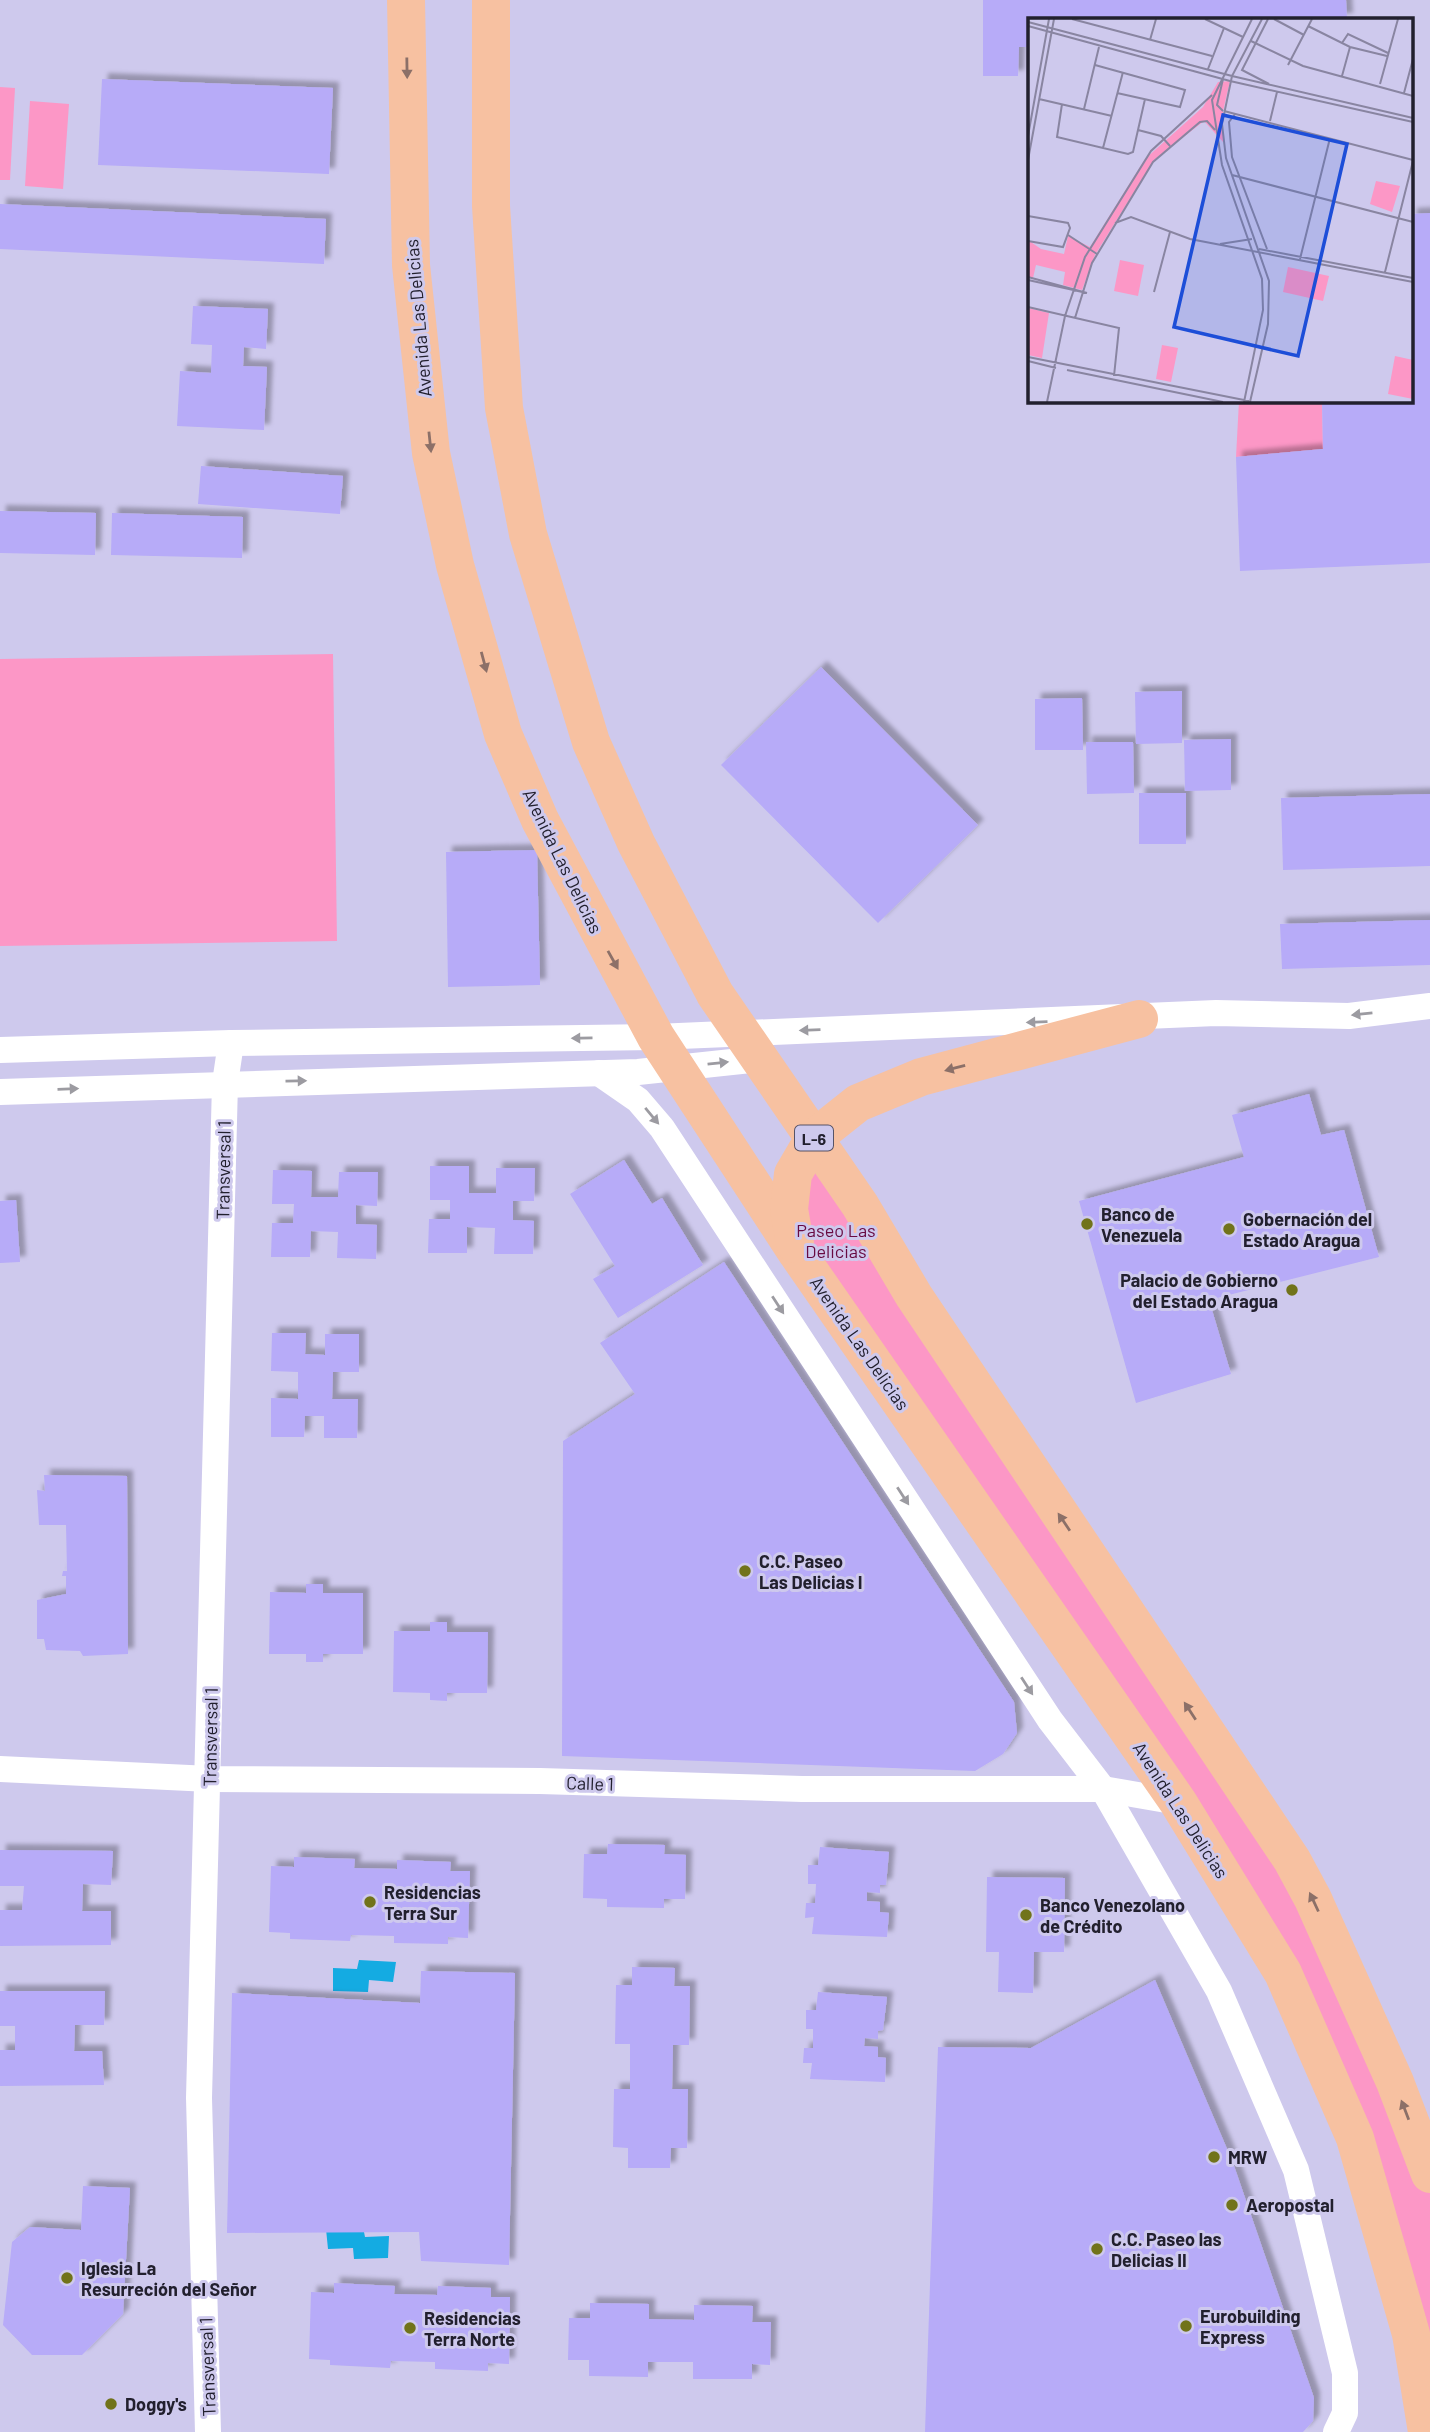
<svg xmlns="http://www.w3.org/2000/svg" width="1430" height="2432" viewBox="0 0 1430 2432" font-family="Barlow,sans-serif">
	<defs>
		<filter id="shadow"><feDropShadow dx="6" dy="-6" stdDeviation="2" flood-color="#0004"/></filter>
	</defs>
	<rect width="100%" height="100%" fill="#cec9ed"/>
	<!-- green -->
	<g fill="#fc97c6">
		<polygon points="0,87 15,88 10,180 0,180"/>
		<polygon points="30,101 69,104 63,189 25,186"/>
		<polygon points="1239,401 1322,401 1323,449 1236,457"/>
		<polygon points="333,654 337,941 0,946 0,659"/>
		<polygon points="814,1138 1224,1763 1430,2172 1430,2432 1411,2334 1283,1973 797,1253"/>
	</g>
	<!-- water -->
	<g fill="#14abe2">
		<polygon points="359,1960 396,1962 393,1982 369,1980 368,1992 333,1991 333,1968 357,1969"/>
		<polygon points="363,2227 365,2237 389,2236 388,2258 354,2259 353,2248 328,2249 326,2229"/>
	</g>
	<!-- building -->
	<g fill="#b7abf8" filter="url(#shadow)">
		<polygon points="983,0 1346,0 1347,19 1029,19 1029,47 1019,47 1018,76 983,76"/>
		<polygon points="102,79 333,88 329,174 98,165"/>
		<polygon points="0,204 326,219 324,264 0,249"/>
		<polygon points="1430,213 1430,563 1240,571 1236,457 1323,449 1322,401 1411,401 1411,214"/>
		<polygon points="193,306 268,309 266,349 244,347 243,366 267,367 264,430 177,426 180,371 211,373 212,345 191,344"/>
		<polygon points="201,466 343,476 340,514 198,504"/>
		<polygon points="0,511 96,513 95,555 0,553"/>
		<polygon points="112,513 243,517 242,558 111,555"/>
		<polygon points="821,667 978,825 878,923 721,765"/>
		<polygon points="1182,691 1182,743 1136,744 1135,692"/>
		<polygon points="1082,698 1083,750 1035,750 1035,699"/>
		<polygon points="1231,739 1231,790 1185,791 1184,740"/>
		<polygon points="1086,742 1133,742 1134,793 1087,794"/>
		<rect x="1139" y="793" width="47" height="51"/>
		<polygon points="1430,794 1430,866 1283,870 1281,798"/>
		<polygon points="537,850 540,985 448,987 446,852"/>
		<polygon points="1430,920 1430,965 1282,969 1280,924"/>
		<polygon points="1309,1094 1321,1135 1344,1130 1379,1257 1209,1300 1231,1374 1136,1403 1079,1201 1244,1157 1232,1115"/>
		<polygon points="624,1160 652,1204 662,1198 703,1265 618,1318 593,1279 615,1266 570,1194"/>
		<polygon points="430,1166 469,1166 469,1193 496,1193 496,1168 535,1168 534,1201 513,1201 513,1220 534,1221 533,1254 494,1254 495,1228 467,1227 467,1253 428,1253 429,1219 450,1219 450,1200 430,1200"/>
		<polygon points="273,1170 312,1171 311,1197 338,1197 339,1172 378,1172 377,1206 356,1205 356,1224 377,1225 376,1259 337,1258 338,1232 311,1231 310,1257 271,1257 272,1223 293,1223 294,1204 272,1204"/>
		<polygon points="16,1200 20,1262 0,1263 0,1201"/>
		<polygon points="724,1262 1014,1702 1017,1733 1003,1754 975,1771 562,1756 563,1441 635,1394 600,1343"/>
		<polygon points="272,1333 306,1333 305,1354 325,1355 325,1334 359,1334 359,1372 333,1372 332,1399 358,1399 357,1438 324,1438 324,1416 305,1416 304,1437 271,1437 271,1398 298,1399 298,1372 271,1371"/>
		<polygon points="44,1475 127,1476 128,1654 83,1656 80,1651 46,1650 44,1639 37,1639 37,1600 66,1594 66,1576 62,1576 63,1571 67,1571 66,1525 39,1525 37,1490 45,1491"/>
		<polygon points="306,1584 323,1584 323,1593 363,1593 363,1654 323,1654 323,1662 306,1662 306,1654 269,1654 270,1592 306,1593"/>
		<polygon points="430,1622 447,1622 447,1632 488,1632 487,1693 447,1693 447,1701 430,1700 430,1693 393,1692 394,1631 430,1631"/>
		<polygon points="608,1844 665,1845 664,1854 686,1855 685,1899 664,1899 664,1908 607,1907 607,1899 583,1898 584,1854 607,1854"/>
		<polygon points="820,1847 889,1852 886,1885 880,1885 880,1893 867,1892 867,1901 880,1902 880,1912 889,1913 887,1937 812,1934 814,1917 805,1918 806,1903 815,1903 816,1884 808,1884 808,1865 818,1865"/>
		<polygon points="0,1850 113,1851 111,1885 83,1884 82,1911 111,1911 111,1945 0,1946 0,1910 22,1910 24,1886 0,1886"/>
		<polygon points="294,1857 355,1859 354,1868 397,1869 397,1860 451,1862 450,1871 470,1871 468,1938 448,1937 448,1944 394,1943 394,1936 351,1935 350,1941 290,1939 290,1933 269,1932 271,1866 294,1867"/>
		<polygon points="987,1877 1065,1878 1064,1952 1034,1952 1033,1993 998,1992 999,1952 986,1952"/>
		<polygon points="632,1967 675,1968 674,1986 690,1986 689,2045 673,2045 672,2089 688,2089 687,2148 671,2148 670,2168 628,2168 628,2148 613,2147 614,2089 630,2089 630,2044 615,2044 616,1985 632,1985"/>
		<polygon points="421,1971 515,1973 509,2265 421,2261 419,2232 227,2233 232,1993 420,2003"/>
		<polygon points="1155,1980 1233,2163 1314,2398 1313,2421 1303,2432 925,2432 938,2047 1031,2048"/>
		<polygon points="0,1991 105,1991 104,2025 75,2025 74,2051 102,2051 104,2085 0,2086 0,2050 15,2050 15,2026 0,2026"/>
		<polygon points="818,1992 887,1997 883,2030 878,2031 878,2039 865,2038 864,2046 878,2047 878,2057 886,2058 885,2082 810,2079 812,2063 803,2063 804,2048 813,2048 813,2029 806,2029 806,2010 816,2010"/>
		<polygon points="83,2186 130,2188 123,2314 82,2355 32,2355 3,2325 12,2242 30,2227 81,2230"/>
		<polygon points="334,2283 395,2286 394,2294 437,2295 438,2286 491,2288 491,2297 510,2297 509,2364 488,2363 488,2371 435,2369 435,2362 391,2361 390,2368 330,2365 330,2360 309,2359 311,2292 334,2293"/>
		<polygon points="590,2303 649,2304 649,2319 694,2320 694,2305 753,2306 752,2322 771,2322 770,2365 752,2364 752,2379 693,2379 693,2362 648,2362 648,2377 589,2376 589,2360 568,2360 569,2318 590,2318"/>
	</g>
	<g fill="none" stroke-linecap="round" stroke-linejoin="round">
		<!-- minor -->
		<g stroke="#fff" stroke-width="26">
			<polyline points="0,1050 231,1043 656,1037 1216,1013 1349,1016 1430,1006"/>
			<polyline points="599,1073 638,1100 662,1128 1050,1720 1103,1789 1219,1991 1296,2170 1345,2373 1345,2413 1336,2432"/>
			<polyline points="0,1092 638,1072 760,1059"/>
			<polyline points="0,1769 210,1779 540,1781 802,1789 1103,1789 1178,1802"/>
			<polyline points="208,2432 199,2098 225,1083 231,1043"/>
		</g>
		<!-- primary -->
		<g stroke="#f7c1a1" stroke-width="38">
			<polyline points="406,0 411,265 431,453 455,565 503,734 540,820 656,1037 797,1253 1178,1802 1283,1973 1355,2138 1411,2334 1427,2432"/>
			<polyline points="491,0 491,206 504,408 528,534 591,742 636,843 715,994 860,1205 914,1296 1292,1860 1313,1899 1395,2082 1430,2174"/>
			<polyline points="795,1244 789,1209 793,1174 814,1138 858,1103 921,1077 1139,1019"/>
		</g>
	</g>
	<!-- one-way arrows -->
	<defs><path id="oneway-solid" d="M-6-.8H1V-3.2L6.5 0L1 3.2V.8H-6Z" transform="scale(1.75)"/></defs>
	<g fill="#8c7068">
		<use href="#oneway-solid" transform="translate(407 68) rotate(89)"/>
		<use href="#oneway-solid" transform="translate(430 442) rotate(84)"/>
		<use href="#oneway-solid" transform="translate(484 662) rotate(75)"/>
		<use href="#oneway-solid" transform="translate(613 960) rotate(61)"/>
		<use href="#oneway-solid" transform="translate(955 1068) rotate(165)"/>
		<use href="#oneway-solid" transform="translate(1064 1522) rotate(-124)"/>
		<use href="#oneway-solid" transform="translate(1190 1711) rotate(-123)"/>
		<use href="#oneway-solid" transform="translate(1314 1902) rotate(-115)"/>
		<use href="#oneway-solid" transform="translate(1405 2110) rotate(-111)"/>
	</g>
	<g fill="#9c9ba1">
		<use href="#oneway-solid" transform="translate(1362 1014) rotate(174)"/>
		<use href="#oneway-solid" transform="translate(1037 1022) rotate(178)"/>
		<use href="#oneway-solid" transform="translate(810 1030) rotate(178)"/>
		<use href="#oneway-solid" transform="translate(582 1038) rotate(179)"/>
		<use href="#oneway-solid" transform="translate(718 1063) rotate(-6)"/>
		<use href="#oneway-solid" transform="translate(296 1081) rotate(-1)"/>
		<use href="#oneway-solid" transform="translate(68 1089) rotate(-2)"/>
		<use href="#oneway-solid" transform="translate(652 1116) rotate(50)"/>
		<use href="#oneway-solid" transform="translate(778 1305) rotate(57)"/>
		<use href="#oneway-solid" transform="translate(903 1496) rotate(57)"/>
		<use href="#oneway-solid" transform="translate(1027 1686) rotate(57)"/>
	</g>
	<!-- markers -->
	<g fill="#71731a" stroke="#cec9ed" stroke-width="2.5">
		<circle cx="1087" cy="1224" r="7"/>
		<circle cx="1229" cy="1229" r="7"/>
		<circle cx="1292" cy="1290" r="7"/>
		<circle cx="745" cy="1571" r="7"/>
		<circle cx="370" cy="1902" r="7"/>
		<circle cx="1026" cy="1915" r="7"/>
		<circle cx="1214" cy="2157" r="7"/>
		<circle cx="1232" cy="2205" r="7"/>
		<circle cx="1097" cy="2249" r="7"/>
		<circle cx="67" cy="2278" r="7"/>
		<circle cx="1186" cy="2326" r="7"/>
		<circle cx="410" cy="2328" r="7"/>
		<circle cx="111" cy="2404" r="7"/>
	</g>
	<g text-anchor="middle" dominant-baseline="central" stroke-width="6" stroke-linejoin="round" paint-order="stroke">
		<!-- shield labels -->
		<rect fill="#cec9ed" stroke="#565367" stroke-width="2" x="795" y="1125.5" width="38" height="25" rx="5"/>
		<g font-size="16" font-weight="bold" fill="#22202e">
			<text x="814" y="1138">L-6</text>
		</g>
		<!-- street labels -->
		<g font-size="18" fill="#22202e" stroke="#cec9ed">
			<text transform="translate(418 318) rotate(-95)">Avenida Las Delicias</text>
			<text transform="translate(563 861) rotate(64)">Avenida Las Delicias</text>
			<text transform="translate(223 1170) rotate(-89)">Transversal 1</text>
			<text transform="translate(860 1343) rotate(55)">Avenida Las Delicias</text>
			<text transform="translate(210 1737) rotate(-89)">Transversal 1</text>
			<text transform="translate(590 1783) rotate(2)">Calle 1</text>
			<text transform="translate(1181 1810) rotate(57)">Avenida Las Delicias</text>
			<text transform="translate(207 2367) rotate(-92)">Transversal 1</text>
		</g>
		<!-- poi labels -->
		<g font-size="18" font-weight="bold" fill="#22202e" stroke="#cec9ed" text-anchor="start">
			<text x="1101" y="1214">Banco de<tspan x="1101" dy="21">Venezuela</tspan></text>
			<text x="1243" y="1219">Gobernación del<tspan x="1243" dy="21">Estado Aragua</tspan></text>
			<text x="1278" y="1280" text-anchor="end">Palacio de Gobierno<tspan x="1278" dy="21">del Estado Aragua</tspan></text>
			<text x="759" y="1561">C.C. Paseo<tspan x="759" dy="21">Las Delicias I</tspan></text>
			<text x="384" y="1892">Residencias<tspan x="384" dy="21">Terra Sur</tspan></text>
			<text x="1040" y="1905">Banco Venezolano<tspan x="1040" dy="21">de Crédito</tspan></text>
			<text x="1228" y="2157">MRW</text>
			<text x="1246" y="2205">Aeropostal</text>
			<text x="1111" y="2239">C.C. Paseo las<tspan x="1111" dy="21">Delicias II</tspan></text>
			<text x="81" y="2268">Iglesia La<tspan x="81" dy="21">Resurreción del Señor</tspan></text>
			<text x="1200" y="2316">Eurobuilding<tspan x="1200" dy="21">Express</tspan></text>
			<text x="424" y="2318">Residencias<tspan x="424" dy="21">Terra Norte</tspan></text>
			<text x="125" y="2404">Doggy's</text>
		</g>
		<!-- park labels -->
		<g font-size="18" fill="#680b42" stroke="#cec9ed">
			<text x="836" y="1230">Paseo Las<tspan x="836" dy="21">Delicias</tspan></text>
		</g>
	</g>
	<!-- overview -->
	<g transform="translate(1028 18)">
		<rect width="385" height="385" fill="#cec9ed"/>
		<path d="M 202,63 L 195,93 L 195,124 L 176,103 L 126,142 L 67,237 L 54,272 L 35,267 L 37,254 L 8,247 L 5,260 L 0,259 L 0,222 L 13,231 L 36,236 L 40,218 L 62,229 L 117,141 L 175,89 L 190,64 ZM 348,163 L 372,168 L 364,194 L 342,186 ZM 92,242 L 116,247 L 110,278 L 86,273 ZM 260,249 L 301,258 L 295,283 L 255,274 ZM 0,290 L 21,295 L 14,340 L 0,337 ZM 134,327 L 150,330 L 143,364 L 128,361 ZM 367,338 L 385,342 L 385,381 L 360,376 Z" fill="#fc97c6"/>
		<path fill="none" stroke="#8985a1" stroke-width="2" d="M 44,1 L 184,38M 177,1 L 215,19M 240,1 L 214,52 L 241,66M 246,1 L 276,17M 0,4 L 204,58 L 385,100M 0,8 L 202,63 L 385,104M 280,8 L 322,29 L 359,38M 122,22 L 128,1M 223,23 L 275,48 L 385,78M 314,25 L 320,16 L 360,35M 67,47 L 157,72 L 152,89 L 89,75M 260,47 L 284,1M 180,51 L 196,10M 314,58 L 322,29M 195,61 L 189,87 L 195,93M 352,66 L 370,1M 376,75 L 385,41M 11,81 L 84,98M 34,86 L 29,119 L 100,136 L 105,134 L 117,81M 56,91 L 71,29M 196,93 L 385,142M 207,96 L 201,104 L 204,139 L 239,231M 242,103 L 249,74M 110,112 L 133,118 L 142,128M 0,118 L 21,1M 75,130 L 95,54M 0,142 L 26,1M 204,157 L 385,204M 0,198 L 40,205 L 42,210 L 35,229 L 0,223M 87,205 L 103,199 L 162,221 L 385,264M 40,217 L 69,236M 192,226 L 224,221M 231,231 L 385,260M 272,241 L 302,120M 357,254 L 385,143M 0,259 L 59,275 L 0,262M 126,274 L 142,214M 0,289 L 91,310 L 86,358M 47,300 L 64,245 L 125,144 L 172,104 L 179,103 L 187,112M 0,339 L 221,383M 0,343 L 28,350M 39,352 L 195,384M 19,384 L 37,298 L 57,239 L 123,133 L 184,77M 216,384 L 235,292 L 234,261 L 194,147 L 184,82 L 224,1M 222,384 L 240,306 L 241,263 L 198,140 L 194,106 L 204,58 L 234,1"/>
		<path fill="#1d4ed8" fill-opacity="0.15" stroke="#1d4ed8" stroke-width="3.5" d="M 195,97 L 319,126 L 270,338 L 146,309 Z"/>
		<rect width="385" height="385" fill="none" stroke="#22202e" stroke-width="3.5"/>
	</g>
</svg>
